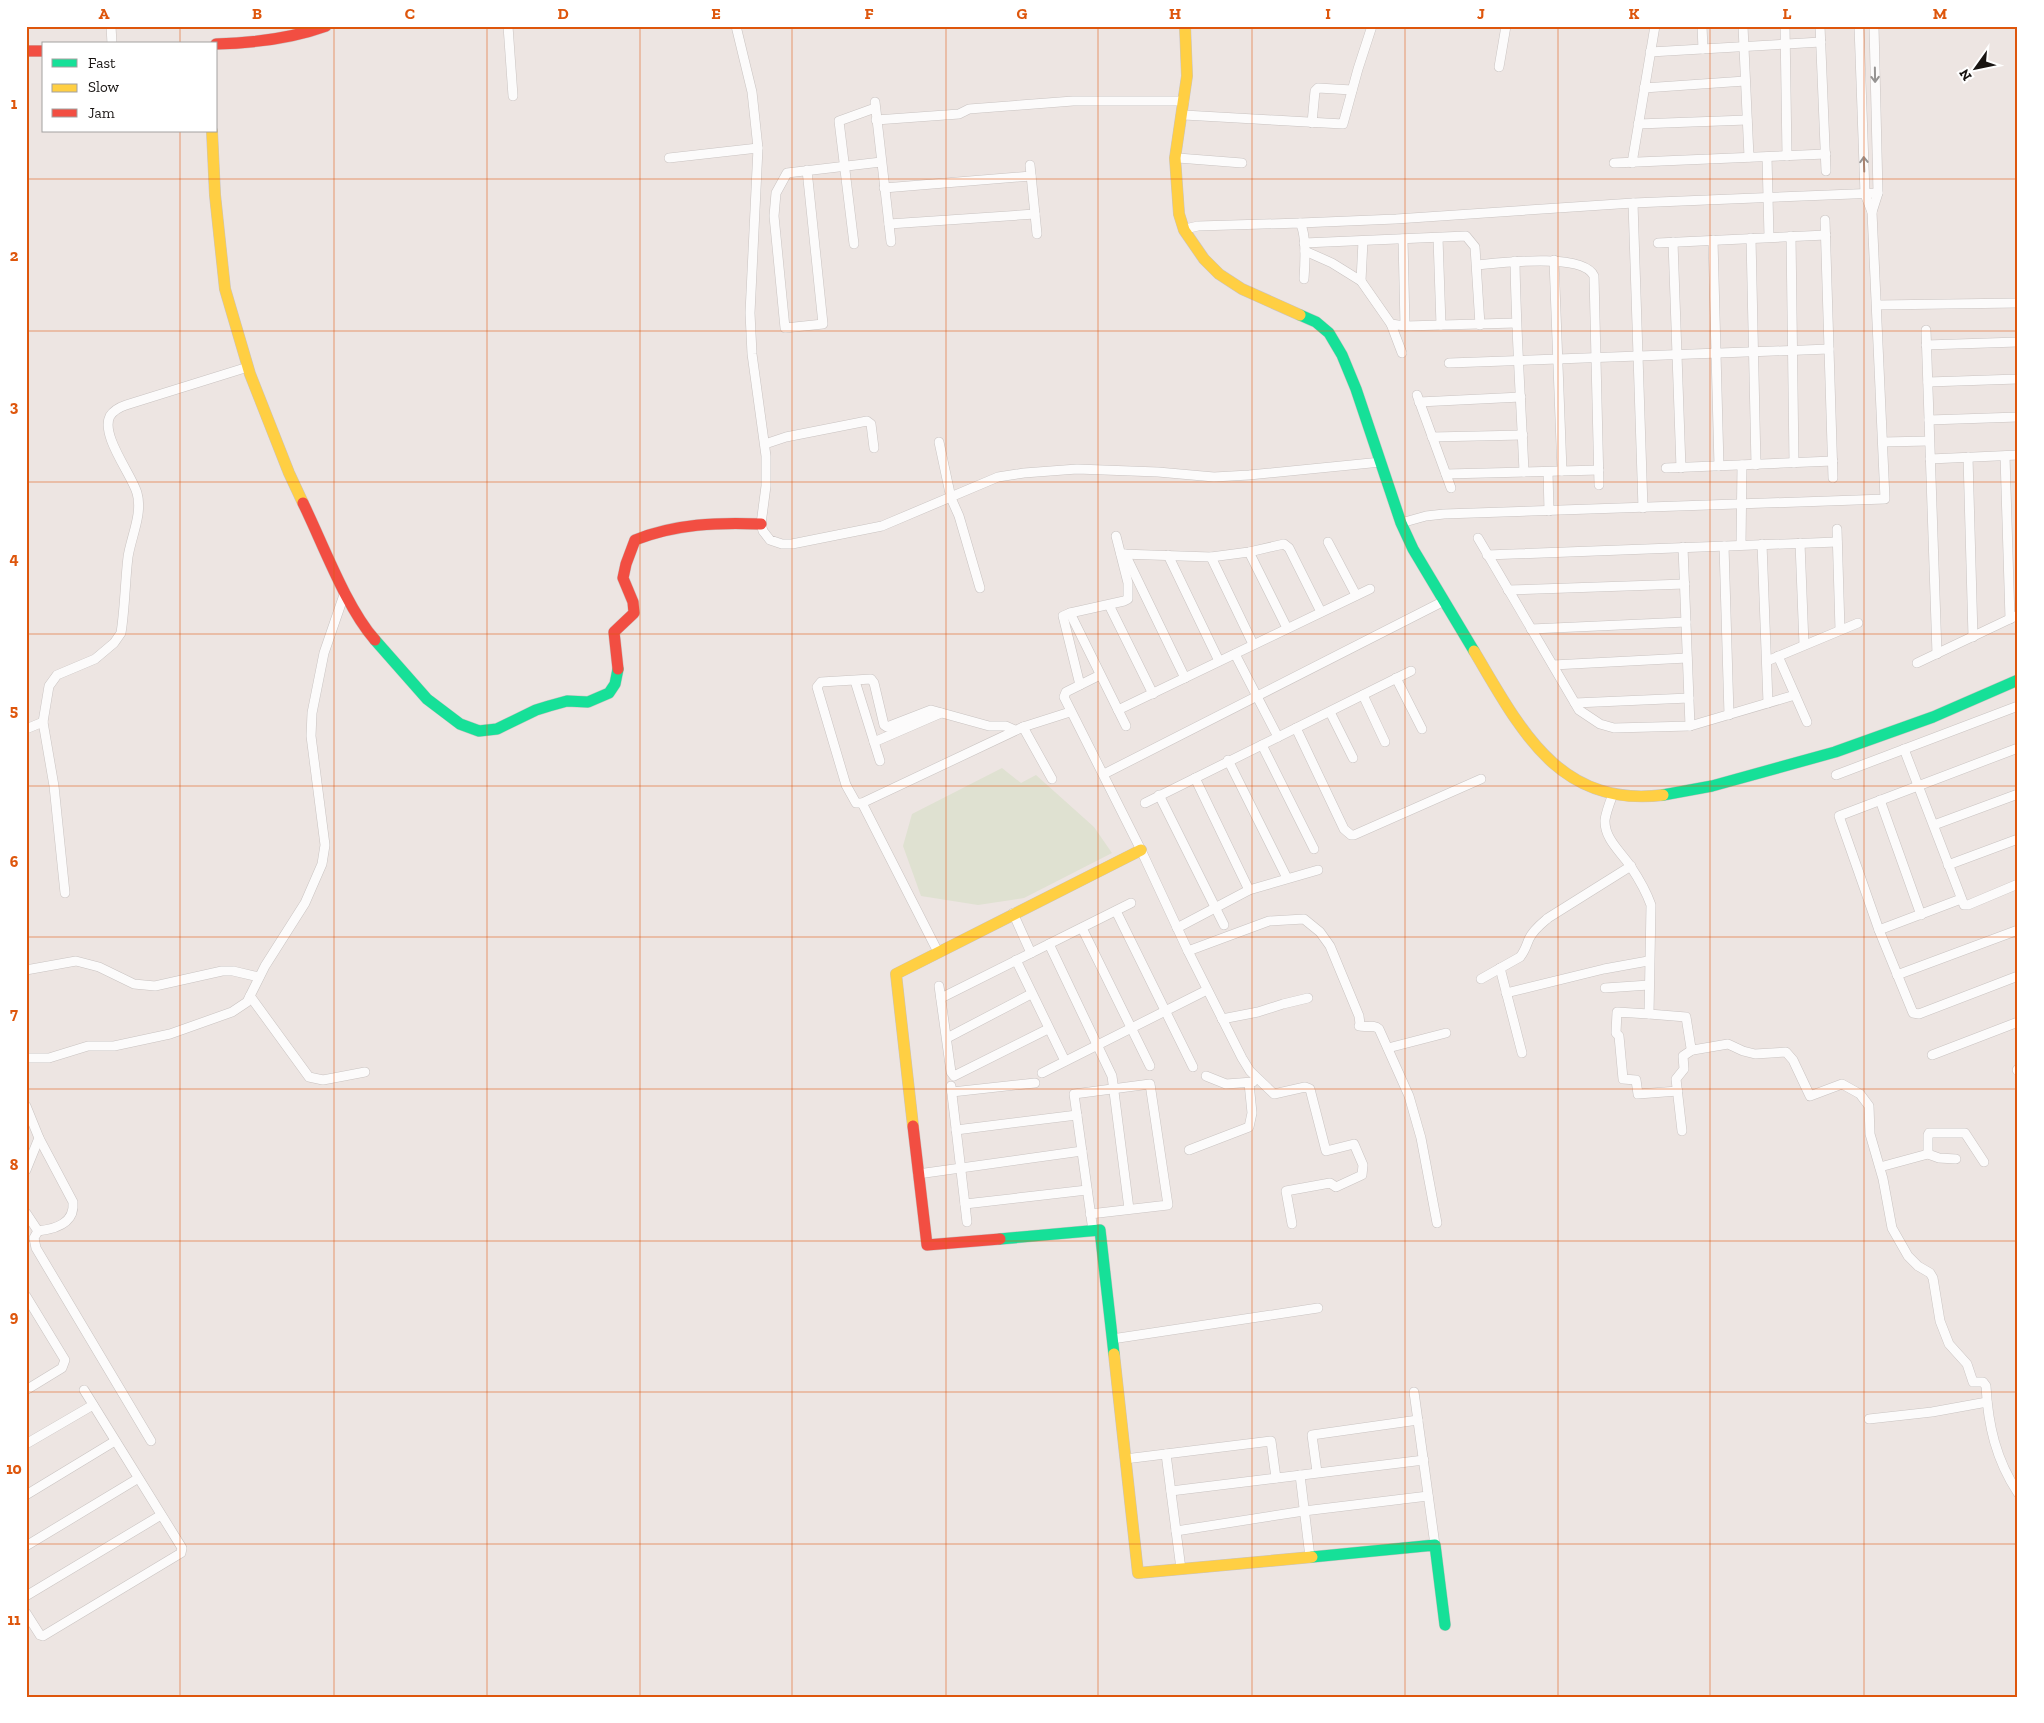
<svg xmlns="http://www.w3.org/2000/svg" width="2044" height="1723" viewBox="0 0 2044 1723" font-family="'Zilla Slab',serif">
	<rect width="100%" height="100%" fill="#ede5e2"/>
	<!-- green -->
	<polygon fill="#dfe1d1" points="1002,768 1021,783 1036,775 1094,827 1112,853 1024,898 978,905 921,896 903,846 912,814"/>
	<g fill="none" stroke-linecap="round" stroke-linejoin="round">
		<defs>
			<g id="street">
				<polyline points="111,26 112,44"/>
				<polyline points="508,26 513,96"/>
				<polyline points="736,26 752,92 758,148"/>
				<polyline points="1702,26 1703,49"/>
				<polyline points="1743,26 1749,157"/>
				<polyline points="1785,26 1787,156"/>
				<polyline points="1820,26 1826,171"/>
				<polyline points="1650,52 1821,42"/>
				<polyline points="1499,67 1506,26"/>
				<polyline points="1644,88 1745,81"/>
				<polyline points="875,102 891,242"/>
				<polyline points="1184,115 1343,124 1358,69 1372,26"/>
				<polyline points="876,120 959,114 969,109 1073,101 1184,101"/>
				<polyline points="1312,123 1315,91 1318,88 1352,90"/>
				<polyline points="1638,124 1747,120"/>
				<polyline points="1767,157 1769,237"/>
				<polyline points="669,158 758,148 750,313 752,354 766,456 766,486 761,524 763,531 770,540 782,544 792,544 882,526 998,477 1024,473 1077,469 1158,472 1214,477 1249,475 1381,462"/>
				<polyline points="1178,158 1242,163"/>
				<polyline points="1614,163 1826,154"/>
				<polyline points="1632,163 1655,26"/>
				<polyline points="1030,165 1037,234"/>
				<polyline points="807,170 823,324 785,328 774,216 776,193 787,173 881,162"/>
				<polyline points="884,188 1031,176"/>
				<polyline points="1633,203 1643,508"/>
				<polyline points="1872,212 1878,193 1874,26"/>
				<polyline points="1825,220 1833,478"/>
				<polyline points="1300,223 1396,219 1633,203 1878,193"/>
				<polyline points="889,224 1035,214"/>
				<path d="M 1185,229 L 1198,226 L 1300,223 C 1307,235 1305,264 1304,279"/>
				<polyline points="1791,236 1794,463"/>
				<polyline points="1438,238 1441,325"/>
				<polyline points="1751,238 1756,465"/>
				<polyline points="1403,239 1405,326"/>
				<polyline points="1713,240 1719,466"/>
				<polyline points="1673,242 1681,468"/>
				<polyline points="1304,243 1466,236 1475,247 1480,325"/>
				<polyline points="1658,243 1826,235"/>
				<polyline points="854,244 839,121 875,108"/>
				<polyline points="1305,251 1332,263 1361,281 1391,324 1402,353"/>
				<polyline points="1554,260 1562,471"/>
				<path d="M 1515,261 C 1516,332 1521,402 1524,472"/>
				<path d="M 1477,265 C 1499,263 1583,252 1594,276 L 1599,485"/>
				<polyline points="1361,281 1363,241"/>
				<polyline points="1878,305 2018,303"/>
				<polyline points="1391,324 1405,326 1516,323"/>
				<polyline points="1926,330 1937,654"/>
				<polyline points="1926,345 2018,342"/>
				<polyline points="1449,363 1829,349"/>
				<polyline points="1928,382 2018,379"/>
				<polyline points="1417,395 1451,488"/>
				<polyline points="1419,402 1521,397"/>
				<polyline points="1929,420 2018,417"/>
				<polyline points="1432,437 1523,435"/>
				<polyline points="939,442 951,498 959,516 980,588"/>
				<polyline points="1883,442 1929,441"/>
				<polyline points="765,444 786,437 867,421 871,424 874,448"/>
				<polyline points="2005,456 2010,619"/>
				<polyline points="1968,457 1973,637"/>
				<polyline points="1930,459 2018,455"/>
				<polyline points="1666,468 1833,461"/>
				<polyline points="1548,472 1549,511"/>
				<polyline points="1446,474 1599,470"/>
				<polyline points="1401,523 1426,516 1444,514 1885,499 1872,212 1865,194 1859,26"/>
				<polyline points="1837,529 1840,630"/>
				<polyline points="1478,538 1579,710 1600,724 1614,728 1690,726 1795,695"/>
				<polyline points="1328,542 1356,595"/>
				<polyline points="1800,543 1804,645"/>
				<polyline points="1762,544 1768,703"/>
				<polyline points="1741,545 1742,465"/>
				<polyline points="1724,546 1729,715"/>
				<polyline points="1683,547 1690,726"/>
				<polyline points="1249,552 1287,628"/>
				<polyline points="1121,554 1211,557 1249,552 1284,544 1289,548 1321,612"/>
				<polyline points="1125,554 1185,678"/>
				<polyline points="1168,555 1219,661"/>
				<polyline points="1487,555 1837,542"/>
				<polyline points="1211,557 1253,644"/>
				<polyline points="1508,590 1685,584"/>
				<polyline points="1109,605 1153,694"/>
				<polyline points="1070,613 1126,726"/>
				<polyline points="1531,629 1686,622"/>
				<polyline points="1235,654 1278,737"/>
				<polyline points="1778,656 1807,722"/>
				<polyline points="1767,661 1858,623"/>
				<polyline points="1917,663 2018,615"/>
				<polyline points="1553,665 1687,658"/>
				<polyline points="1100,675 1066,692 1064,697 1141,850 1188,951 1242,1058 1250,1071 1274,1094 1305,1087 1310,1089 1326,1151 1354,1144 1363,1165 1362,1175 1336,1187 1330,1183 1286,1191 1292,1224"/>
				<polyline points="1396,678 1422,729"/>
				<polyline points="855,681 880,761"/>
				<polyline points="1080,685 1063,616 1070,613 1124,601 1128,599 1128,583 1116,536"/>
				<polyline points="1363,695 1385,742"/>
				<polyline points="1575,703 1689,698"/>
				<polyline points="1118,710 1370,589"/>
				<polyline points="1330,712 1353,758"/>
				<polyline points="43,722 54,786 65,893"/>
				<polyline points="1023,727 1070,712"/>
				<polyline points="1296,728 1344,829 1351,835 1354,835 1481,779"/>
				<path d="M 26,729 L 43,722 L 49,686 L 57,675 L 95,659 L 114,643 L 121,633 C 125,608 125,582 128,557 C 131,537 143,513 137,493 C 132,475 100,435 110,416 C 114,410 120,407 126,405 L 248,367"/>
				<polyline points="1015,730 1006,726 989,726 931,710 887,727 884,725 874,683 871,679 821,682 817,687 846,785 856,803 862,803 1023,727 1052,779"/>
				<polyline points="874,742 941,713"/>
				<polyline points="1262,745 1314,849"/>
				<polyline points="2018,748 1839,816 1879,930 1913,1013 1919,1014 2018,976"/>
				<polyline points="1904,749 1964,905 1968,905 2018,884"/>
				<polyline points="1228,760 1287,878"/>
				<polyline points="1104,774 1444,601"/>
				<polyline points="1836,775 2018,706"/>
				<polyline points="1195,778 1249,890"/>
				<path d="M 1613,794 C 1610,802 1606,812 1605,820 C 1604,839 1622,853 1631,867 C 1639,879 1646,891 1651,905 L 1649,1014 L 1686,1017 L 1691,1048 L 1693,1050 L 1728,1044 L 1743,1051 L 1755,1054 L 1786,1052 L 1793,1060 L 1810,1096 L 1842,1084 L 1860,1094 L 1869,1106 L 1870,1134 L 1883,1179 L 1892,1228 L 1908,1256 L 1918,1266 L 1930,1273 L 1933,1278 L 1940,1321 L 1949,1344 L 1967,1364 L 1973,1382 L 1983,1382 L 1986,1386 C 1988,1425 1996,1460 2018,1493"/>
				<polyline points="1159,795 1224,925"/>
				<polyline points="1880,800 1921,915"/>
				<polyline points="862,803 938,952"/>
				<polyline points="1145,803 1411,671"/>
				<polyline points="1934,825 2018,794"/>
				<polyline points="1948,865 2018,839"/>
				<polyline points="1116,911 1193,1067"/>
				<polyline points="1082,928 1150,1066"/>
				<polyline points="1177,928 1249,890 1318,870"/>
				<polyline points="1879,930 1961,899"/>
				<polyline points="1049,944 1112,1076 1129,1209"/>
				<path d="M 1188,951 L 1269,921 L 1304,919 L 1320,932 L 1330,946 L 1359,1016 L 1360,1024 L 1359,1026 C 1366,1028 1374,1024 1379,1029 L 1409,1096 L 1421,1138 L 1437,1223"/>
				<polyline points="1031,953 1131,903"/>
				<polyline points="1016,960 1065,1061"/>
				<polyline points="1500,968 1522,1053"/>
				<polyline points="26,970 76,961 99,967 134,984 155,986 222,971 233,971 259,977"/>
				<polyline points="1897,975 2018,930"/>
				<path d="M 1481,979 L 1520,957 C 1525,951 1526,946 1529,939 C 1533,930 1541,924 1548,918 L 1631,866"/>
				<polyline points="939,986 951,1072 954,1076 1048,1029"/>
				<polyline points="1605,988 1649,985"/>
				<polyline points="1506,993 1604,969 1648,961"/>
				<polyline points="250,996 309,1077 323,1080 365,1072"/>
				<polyline points="941,998 1031,953 1013,913"/>
				<polyline points="1649,1014 1617,1012 1616,1033 1619,1036 1623,1079 1636,1080 1638,1094 1678,1091"/>
				<polyline points="1222,1019 1258,1012 1283,1004 1308,998"/>
				<polyline points="947,1038 1031,994"/>
				<polyline points="1388,1048 1446,1033"/>
				<polyline points="1932,1055 2018,1022"/>
				<polyline points="26,1058 49,1058 88,1046 114,1046 170,1034 232,1012 247,1002 265,966 305,903 322,864 325,845 311,736 312,713 324,653 345,592"/>
				<polyline points="2017,1070 2018,1069"/>
				<polyline points="1042,1073 1207,990"/>
				<polyline points="1206,1076 1226,1084 1253,1082"/>
				<polyline points="951,1086 967,1222"/>
				<polyline points="952,1092 1035,1083"/>
				<polyline points="26,1106 39,1138 26,1170"/>
				<polyline points="956,1130 1077,1115"/>
				<polyline points="1682,1131 1676,1079 1684,1069 1683,1056 1692,1050"/>
				<polyline points="1189,1150 1249,1127 1252,1113 1249,1083"/>
				<polyline points="1928,1154 1928,1135 1929,1133 1965,1133 1984,1162"/>
				<polyline points="1880,1167 1928,1154 1939,1158 1956,1159"/>
				<polyline points="918,1174 1082,1151"/>
				<polyline points="965,1204 1087,1190"/>
				<polyline points="26,1213 38,1231 34,1238 36,1248 151,1441"/>
				<polyline points="1090,1214 1168,1205 1150,1084 1074,1094 1093,1231"/>
				<path d="M 38,1231 C 56,1229 75,1223 73,1202 L 39,1138"/>
				<polyline points="26,1296 65,1360 62,1368 26,1390"/>
				<polyline points="1112,1339 1318,1308"/>
				<polyline points="1414,1392 1435,1545"/>
				<polyline points="1869,1419 1932,1412 1987,1402"/>
				<polyline points="26,1444 93,1405"/>
				<polyline points="1166,1454 1181,1569"/>
				<polyline points="1125,1459 1271,1441 1276,1478"/>
				<polyline points="1317,1472 1312,1435 1418,1420"/>
				<polyline points="1300,1475 1310,1557"/>
				<polyline points="1171,1491 1424,1460"/>
				<polyline points="26,1495 115,1441"/>
				<polyline points="1176,1531 1304,1511 1428,1496"/>
				<polyline points="26,1546 137,1479"/>
				<polyline points="26,1596 161,1515"/>
				<polyline points="26,1613 40,1635 43,1636 181,1553 182,1548 84,1390"/>
			</g>
			<g id="fast">
				<polyline points="1300,315 1316,322 1329,333 1342,355 1356,389 1401,523 1413,549 1474,651"/>
				<polyline points="375,640 427,699 460,724 479,731 497,729 536,710 549,706 567,701 588,702 609,693 615,684 618,669"/>
				<polyline points="1663,795 1712,786 1835,752 1933,717 2018,680"/>
				<polyline points="1000,1239 1100,1230 1114,1354"/>
				<polyline points="1312,1557 1435,1545 1445,1625"/>
			</g>
			<g id="slow">
				<polyline points="1185,26 1187,76 1175,158 1179,214 1184,230 1204,259 1219,274 1242,289 1300,315"/>
				<polyline points="212,131 215,195 225,289 250,374 289,473 303,503"/>
				<path d="M 1474,651 C 1520,728 1558,808 1663,795"/>
				<polyline points="913,1126 896,974 1141,850"/>
				<polyline points="1114,1354 1138,1573 1312,1557"/>
			</g>
			<g id="jam">
				<path d="M 216,44 C 254,43 290,39 326,26"/>
				<polyline points="26,51 44,51"/>
				<path d="M 303,503 C 323,544 346,607 375,640"/>
				<path d="M 618,669 L 614,632 L 634,613 L 633,602 L 623,578 L 626,564 L 635,540 C 675,524 718,522 761,524"/>
				<polyline points="913,1126 927,1245 1000,1239"/>
			</g>
		</defs>
		<!-- street casing -->
		<use href="#street" stroke="#c9c3c1" stroke-width="10"/>
		<!-- fast casing -->
		<use href="#fast" stroke="#c9c3c1" stroke-width="12"/>
		<!-- slow casing -->
		<use href="#slow" stroke="#c9c3c1" stroke-width="12"/>
		<!-- jam casing -->
		<use href="#jam" stroke="#c9c3c1" stroke-width="12"/>
		<!-- street -->
		<use href="#street" stroke="#fcfbfb" stroke-width="9"/>
		<!-- fast -->
		<use href="#fast" stroke="#16e098" stroke-width="11"/>
		<!-- slow -->
		<use href="#slow" stroke="#ffcf43" stroke-width="11"/>
		<!-- jam -->
		<use href="#jam" stroke="#f24e42" stroke-width="11"/>
	</g>
	<!-- one-way arrows -->
	<defs><path id="oneway-shaft" d="M-6 0H5M1.5-3L5.5 0L1.5 3" fill="none" stroke-width="1.6" stroke-linecap="round" stroke-linejoin="round" transform="scale(1.25)"/></defs>
	<g stroke="#959392">
		<use href="#oneway-shaft" transform="translate(1875 75) rotate(89)"/>
		<use href="#oneway-shaft" transform="translate(1864 164) rotate(-92)"/>
	</g>
	<!-- grid -->
	<path fill="none" stroke="#de560c" stroke-width="1" stroke-opacity="0.55" d="M 180,26 L 180,44M 334,26 L 334,1697M 487,26 L 487,1697M 640,26 L 640,1697M 792,26 L 792,1697M 946,26 L 946,1697M 1098,26 L 1098,1697M 1252,26 L 1252,1697M 1405,26 L 1405,1697M 1558,26 L 1558,1697M 1710,26 L 1710,1697M 1864,26 L 1864,1697M 180,131 L 180,1697M 26,179 L 2018,179M 26,331 L 2018,331M 26,482 L 2018,482M 26,634 L 2018,634M 26,786 L 2018,786M 26,937 L 2018,937M 26,1089 L 2018,1089M 26,1241 L 2018,1241M 26,1392 L 2018,1392M 26,1544 L 2018,1544"/>
	<!-- border -->
	<rect width="2044" height="1723" fill="none" stroke="#ffffff" stroke-width="55"/>
	<!-- legend -->
	<rect x="42" y="42" width="175" height="90" fill="#ffffff" stroke="#a3a1a0"/>
	<rect x="52" y="59" width="25" height="8" fill="#16e098" stroke="#a3a1a0"/>
	<text x="88" y="68" font-size="15" fill="#181412">Fast</text>
	<rect x="52" y="84" width="25" height="8" fill="#ffcf43" stroke="#a3a1a0"/>
	<text x="88" y="92" font-size="15" fill="#181412">Slow</text>
	<rect x="52" y="109" width="25" height="8" fill="#f24e42" stroke="#a3a1a0"/>
	<text x="88" y="118" font-size="15" fill="#181412">Jam</text>
	<!-- north arrow -->
	<g transform="translate(1976 68) rotate(237)" stroke="#ffffff" stroke-width="4" paint-order="stroke">
	<path d="M0-4L9 19L0 12L-9 19Z" fill="#181412"/>
	<text y="-8" font-size="14" font-weight="bold" text-anchor="middle" fill="#181412">N</text>
	</g>
	<rect x="28" y="28" width="1988" height="1668" fill="none" stroke="#de560c" stroke-width="2"/>
	<g font-size="16" text-anchor="middle" font-weight="bold" fill="#de560c">
		<text x="104" y="19">A</text>
		<text x="257" y="19">B</text>
		<text x="410" y="19">C</text>
		<text x="563" y="19">D</text>
		<text x="716" y="19">E</text>
		<text x="869" y="19">F</text>
		<text x="1022" y="19">G</text>
		<text x="1175" y="19">H</text>
		<text x="1328" y="19">I</text>
		<text x="1481" y="19">J</text>
		<text x="1634" y="19">K</text>
		<text x="1787" y="19">L</text>
		<text x="1940" y="19">M</text>
		<text x="14" y="109">1</text>
		<text x="14" y="261">2</text>
		<text x="14" y="412">3</text>
		<text x="14" y="564">4</text>
		<text x="14" y="716">5</text>
		<text x="14" y="867">6</text>
		<text x="14" y="1019">7</text>
		<text x="14" y="1170">8</text>
		<text x="14" y="1322">9</text>
		<text x="14" y="1474">10</text>
		<text x="14" y="1625">11</text>
	</g>
</svg>
